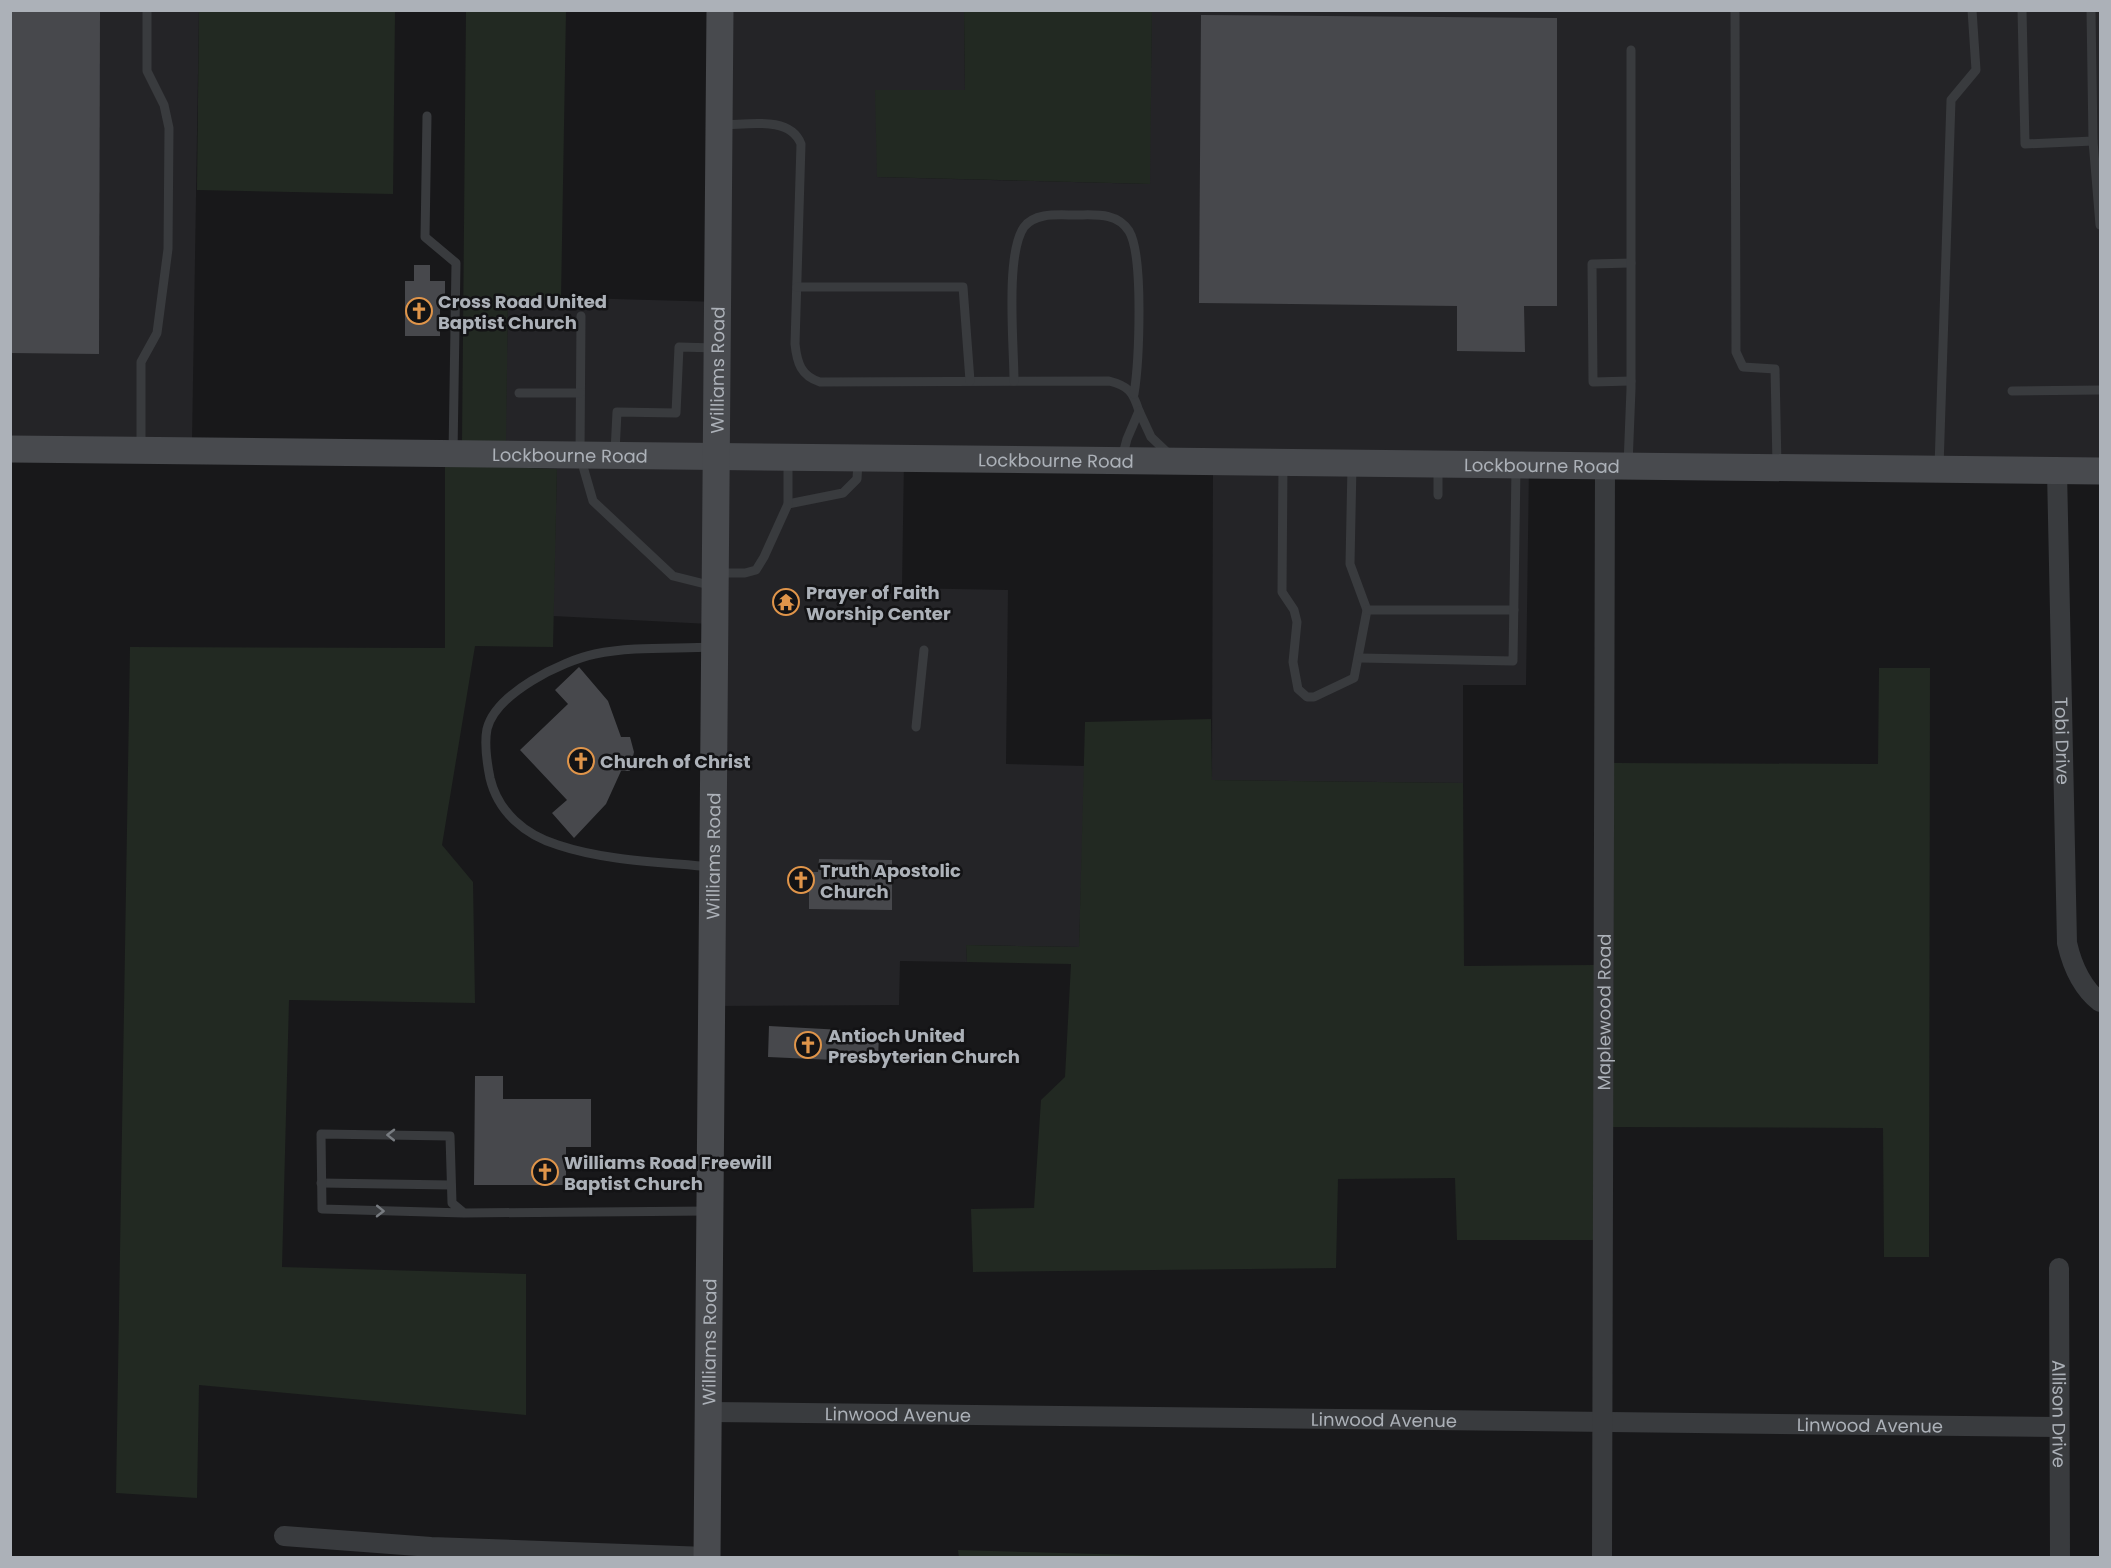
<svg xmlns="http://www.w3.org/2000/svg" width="2111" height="1568" viewBox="0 0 2111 1568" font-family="Poppins,sans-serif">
	<rect width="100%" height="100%" fill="#18181a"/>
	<!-- built -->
	<g fill="#242427">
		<polygon points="11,11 199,11 192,442 11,438"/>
		<polygon points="726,11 964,11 965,90 877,177 1149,184 1152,11 2100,11 2100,474 1529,466 1526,685 1463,685 1463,783 1212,780 1213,462 904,461 902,588 1008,590 1006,764 1085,766 1079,947 966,945 967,962 900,961 899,1005 707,1006 710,624 553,616 557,469 505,467 508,296 721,302"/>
	</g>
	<!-- green -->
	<g fill="#222922">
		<polygon points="199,11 395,11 393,194 197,190"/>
		<polygon points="466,11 566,11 561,299 508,297 506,442 462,442"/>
		<polygon points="964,11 1152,11 1150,184 877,177 875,90 965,90"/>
		<polygon points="445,465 557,469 553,647 475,646 442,845 473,882 475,1003 289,1000 282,1267 526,1274 526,1415 199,1385 197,1498 116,1493 130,647 445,648"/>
		<polygon points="1879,668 1930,668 1929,1257 1884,1257 1883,1128 1613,1127 1614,763 1878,764"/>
		<polygon points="1211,719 1212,780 1463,783 1464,966 1595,965 1595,1240 1457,1240 1455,1178 1338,1179 1336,1268 973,1272 971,1209 1034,1208 1041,1100 1065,1077 1071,964 967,962 966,945 1079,947 1085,722"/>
		<polygon points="958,1550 1205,1557 1274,1556 1274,1558 959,1558"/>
	</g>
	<!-- building -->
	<g fill="#47484c">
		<polygon points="10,10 100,10 99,354 10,353"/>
		<polygon points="1201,15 1557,18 1557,306 1524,306 1525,352 1457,351 1457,306 1199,303"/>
		<polygon points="414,265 430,265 430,281 445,281 445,303 440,303 440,336 405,336 405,281 414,281"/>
		<polygon points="579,667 608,701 621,737 630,737 634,752 630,771 621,771 606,804 574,838 552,813 567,800 520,750 568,704 555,690"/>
		<polygon points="819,859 892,860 892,910 809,909 809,872 818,872"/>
		<polygon points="769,1026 879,1032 878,1062 768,1057"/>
		<polygon points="475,1076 503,1076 503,1099 591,1099 591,1147 566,1147 566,1185 474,1185"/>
	</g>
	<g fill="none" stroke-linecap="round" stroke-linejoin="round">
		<!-- lane -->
		<g stroke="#393b3e" stroke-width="9">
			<polyline points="1735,10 1736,352 1743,367 1775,369 1777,466"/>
			<polyline points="2022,10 2025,144 2093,141"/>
			<polyline points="2091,10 2093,141 2100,225"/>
			<polyline points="427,116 425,237 456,263 453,453"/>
			<path d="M 721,125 C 747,125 790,115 801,144 L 795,344 C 797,363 801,376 820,382 L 1109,381 C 1129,386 1133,392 1139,411"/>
			<polyline points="1631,263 1592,264 1593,382 1631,381"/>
			<polyline points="797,287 963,287 970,381"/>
			<polyline points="581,316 580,456 593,501 673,576 713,586"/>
			<path d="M 1014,381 C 1014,346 1005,254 1024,227 C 1035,212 1059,215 1076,215 C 1095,215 1117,212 1129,231 C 1144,256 1139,363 1134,394"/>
			<polyline points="2012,391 2100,390"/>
			<polyline points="519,393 580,393"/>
			<polyline points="141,448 141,362 157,333 168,249 169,128 164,105 147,71 147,10"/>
			<polyline points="615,452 617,412 676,413 679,347 716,348"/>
			<polyline points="1122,458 1127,439 1139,411 1151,437 1171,456"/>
			<polyline points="1283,464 1282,592 1294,610 1297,622 1293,662 1298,689 1307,697 1314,697 1354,678 1367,610 1350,564 1352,465"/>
			<polyline points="1628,465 1631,389 1631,50"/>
			<polyline points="1939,467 1951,100 1976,70 1972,10"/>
			<polyline points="1438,468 1438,495"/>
			<polyline points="788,504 843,493 857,479 858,462"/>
			<polyline points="718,573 745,573 756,570 764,557 788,504 788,459"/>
			<polyline points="1367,610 1514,610"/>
			<polyline points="1360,658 1513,661 1516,468"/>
			<polyline points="916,727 924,650"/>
			<path d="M 711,867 C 661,862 606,861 558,845 C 525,835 498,812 490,778 C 487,763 484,744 487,729 C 496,693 562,661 595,654 C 633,646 675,649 713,647"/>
			<polyline points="321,1183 451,1185"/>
			<polyline points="464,1213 452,1203 450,1136 321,1134 322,1209 464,1213 708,1211"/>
		</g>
		<!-- street -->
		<g stroke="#393b3e" stroke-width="20">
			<path id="s1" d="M 2057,471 L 2067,943 C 2072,965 2081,987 2100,1002"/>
			<path id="s2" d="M 2059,1268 L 2060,1558"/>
			<path id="s3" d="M 709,1412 L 2059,1427"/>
			<polyline points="284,1536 431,1547 707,1557"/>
			<path id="s4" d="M 1602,1558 L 1605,467"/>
		</g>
		<!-- secondary -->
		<g stroke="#484a4e" stroke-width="27">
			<path id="s5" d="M 10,449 L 2100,471"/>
			<path id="s6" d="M 707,1558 L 720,10"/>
		</g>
	</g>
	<!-- one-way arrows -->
	<defs><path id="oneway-chevron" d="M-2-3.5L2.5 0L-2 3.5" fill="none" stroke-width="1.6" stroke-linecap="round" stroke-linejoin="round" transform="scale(1.5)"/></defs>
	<g stroke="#787c81">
		<use href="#oneway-chevron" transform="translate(391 1135) rotate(-179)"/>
		<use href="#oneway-chevron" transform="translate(380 1211) rotate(1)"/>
	</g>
	<!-- icons -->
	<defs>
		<symbol id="church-ring" viewBox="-11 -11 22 22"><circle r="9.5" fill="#131315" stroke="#e0954a" stroke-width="1.5"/><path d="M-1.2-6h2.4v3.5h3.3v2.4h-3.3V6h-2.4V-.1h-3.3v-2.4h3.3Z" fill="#e0954a"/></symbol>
		<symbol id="temple-ring" viewBox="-11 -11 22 22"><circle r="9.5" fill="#131315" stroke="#e0954a" stroke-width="1.5"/><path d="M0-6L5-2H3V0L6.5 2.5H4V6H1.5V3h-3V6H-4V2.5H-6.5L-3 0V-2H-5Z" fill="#e0954a"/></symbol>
	</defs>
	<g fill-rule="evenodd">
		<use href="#church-ring" x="404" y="296" width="30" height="30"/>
		<use href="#temple-ring" x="771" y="587" width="30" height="30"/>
		<use href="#church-ring" x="566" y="746" width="30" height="30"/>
		<use href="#church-ring" x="786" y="865" width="30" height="30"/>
		<use href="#church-ring" x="793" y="1030" width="30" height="30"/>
		<use href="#church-ring" x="530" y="1157" width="30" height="30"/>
	</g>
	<g text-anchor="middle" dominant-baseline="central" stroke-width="5" stroke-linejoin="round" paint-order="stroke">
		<!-- poi labels -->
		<g font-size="18" font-weight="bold" fill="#acb1b8" stroke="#131315" text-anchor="start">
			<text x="438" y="301">Cross Road United<tspan x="438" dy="21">Baptist Church</tspan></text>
			<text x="806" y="592">Prayer of Faith<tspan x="806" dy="21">Worship Center</tspan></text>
			<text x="600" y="761">Church of Christ</text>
			<text x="820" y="870">Truth Apostolic<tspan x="820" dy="21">Church</tspan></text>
			<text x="828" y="1035">Antioch United<tspan x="828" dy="21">Presbyterian Church</tspan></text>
			<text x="564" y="1162">Williams Road Freewill<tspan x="564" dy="21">Baptist Church</tspan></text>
		</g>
		<!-- street labels -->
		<g font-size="18" fill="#acb1b8" stroke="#131315">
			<text stroke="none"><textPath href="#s6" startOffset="1188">Williams Road</textPath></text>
			<text stroke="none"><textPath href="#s5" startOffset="560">Lockbourne Road</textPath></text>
			<text stroke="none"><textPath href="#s5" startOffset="1046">Lockbourne Road</textPath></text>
			<text stroke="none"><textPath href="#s5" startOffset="1532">Lockbourne Road</textPath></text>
			<text stroke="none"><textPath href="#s1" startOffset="270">Tobi Drive</textPath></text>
			<text stroke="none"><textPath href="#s6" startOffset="702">Williams Road</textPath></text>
			<text stroke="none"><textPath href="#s4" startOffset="546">Maplewood Road</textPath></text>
			<text stroke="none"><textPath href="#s6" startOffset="216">Williams Road</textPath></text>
			<text stroke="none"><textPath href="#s3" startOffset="189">Linwood Avenue</textPath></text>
			<text stroke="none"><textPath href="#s2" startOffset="146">Allison Drive</textPath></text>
			<text stroke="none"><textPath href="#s3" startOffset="675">Linwood Avenue</textPath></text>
			<text stroke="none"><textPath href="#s3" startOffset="1161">Linwood Avenue</textPath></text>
		</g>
	</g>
	<!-- border -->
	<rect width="2111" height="1568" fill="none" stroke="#acb1b8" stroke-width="24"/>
</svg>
